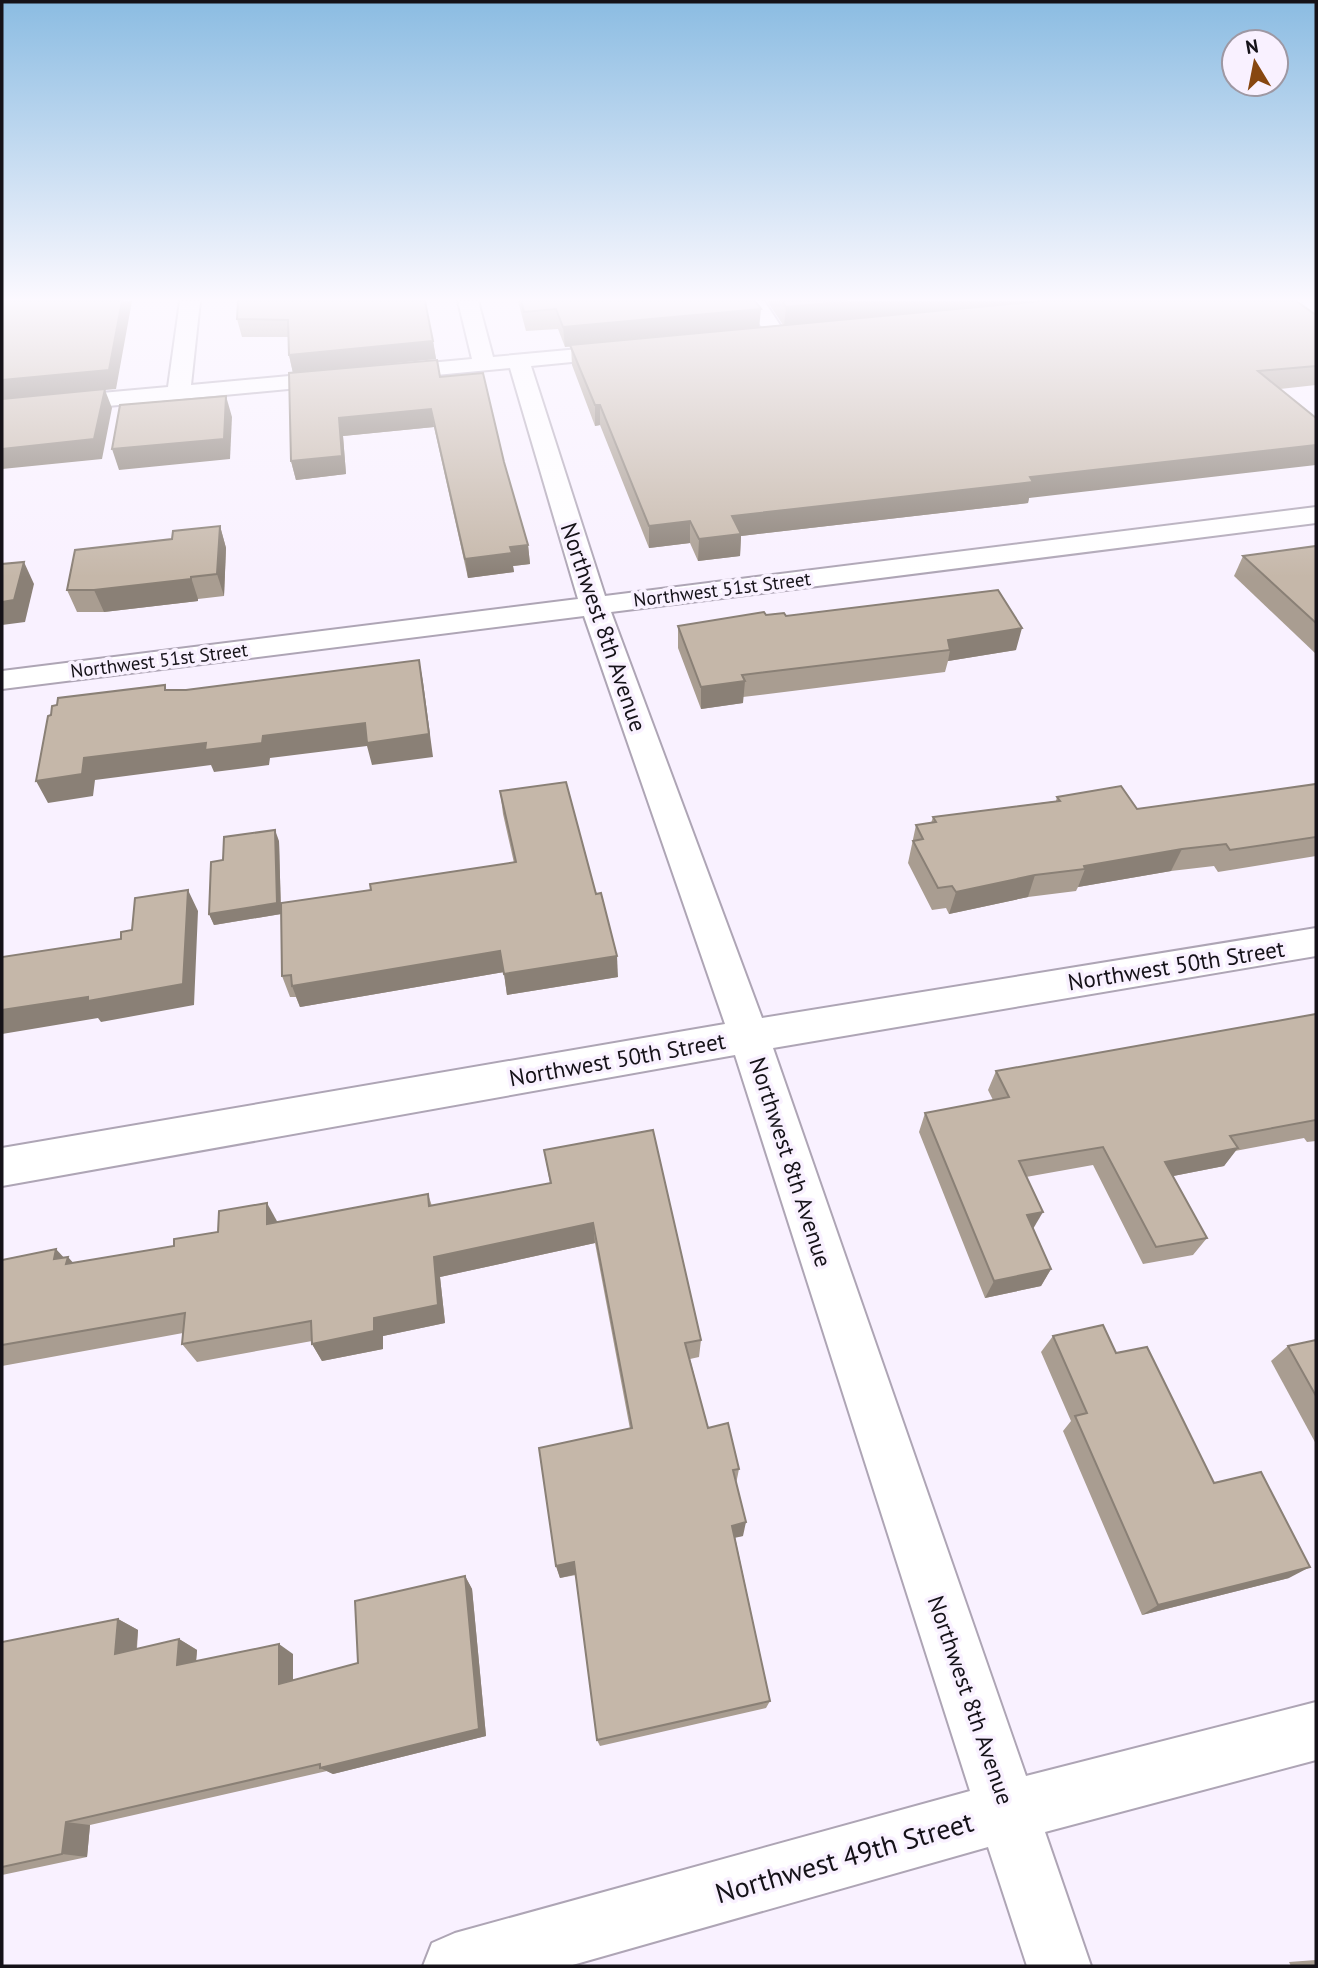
<svg xmlns="http://www.w3.org/2000/svg" width="1318" height="1968" viewBox="0 0 1318 1968" font-family="'PT Sans',sans-serif">
	<rect width="100%" height="100%" fill="#f9f1ff"/>
	<g fill="none" stroke-linecap="round" stroke-linejoin="round">
		<defs>
			<g id="street">
				<polygon points="180,301 200,301 191,385 472,359 458,301 478,301 493,357 623,345 631,346 634,351 631,356 623,357 531,366 605,596 1316,507 1316,523 611,612 762,1018 1316,928 1316,956 773,1048 1026,1776 1316,1702 1316,1760 1045,1832 1091,1966 1027,1966 988,1847 569,1966 423,1966 432,1943 455,1933 970,1791 735,1055 2,1186 2,1148 725,1024 584,616 2,689 2,671 578,599 510,368 2,416 2,402 168,387"/>
				<polygon points="744,301 764,301 788,337 785,341 771,341"/>
			</g>
		</defs>
		<!-- street casing -->
		<use href="#street" stroke="#aea5b5" stroke-width="4"/>
		<!-- street -->
		<use href="#street" fill="#fff" fill-rule="evenodd"/>
	</g>
	<!-- wall -->
	<g fill="#a99d91">
		<polygon points="238,301 433,341 436,359 293,373 289,355 288,337 242,337 237,319"/>
		<polygon points="518,301 755,301 759,327 783,325 767,301 1296,301 1316,315 1316,385 1280,389 1029,498 1028,503 741,536 740,556 698,561 690,543 649,548 600,425 595,426 572,365 571,346 565,347 558,329 526,331"/>
		<polygon points="440,377 504,462 528,545 530,564 513,566 514,572 468,578 434,427 343,436 346,474 296,480 291,461"/>
		<polygon points="220,526 226,548 224,596 198,599 198,601 104,612 77,612 67,590 172,539"/>
		<polygon points="1316,546 1316,654 1234,576 1243,556"/>
		<polygon points="766,615 786,616 1016,650 948,661 945,672 743,697 743,703 701,709 678,648 678,626"/>
		<polygon points="1316,784 1316,856 1218,872 1214,866 1171,871 1078,887 1076,891 1028,897 949,914 946,908 932,910 908,863 916,825 931,823 933,817 1056,801 1057,797 1137,809"/>
		<polygon points="500,791 618,977 507,995 504,972 300,1007 296,997 290,997 282,976 281,914 214,925 209,914 223,860 279,841 281,914 371,890 514,863 503,814"/>
		<polygon points="1316,1014 1316,1141 1307,1142 1304,1138 1235,1151 1224,1166 1173,1176 1207,1238 1193,1255 1143,1264 1093,1165 1026,1177 1033,1229 1051,1269 1041,1286 985,1298 919,1132 925,1113 993,1100 988,1090 996,1071"/>
		<polygon points="544,1150 701,1340 699,1357 690,1359 708,1428 739,1469 736,1484 743,1536 735,1537 770,1701 766,1708 600,1746 597,1740 576,1575 560,1578 556,1566 630,1429 595,1243 440,1277 445,1323 383,1336 383,1349 322,1361 312,1344 312,1341 197,1362 182,1344 183,1333 2,1366 2,1260 64,1257 73,1263 174,1246 277,1222 428,1194 432,1206 550,1183"/>
		<polygon points="1053,1336 1116,1353 1214,1483 1289,1578 1142,1615 1063,1431 1071,1421 1041,1352"/>
		<polygon points="1316,1340 1316,1444 1271,1361 1288,1346"/>
		<polygon points="465,1576 472,1589 486,1736 333,1774 327,1771 90,1825 87,1857 2,1875 2,1642 118,1619 138,1630 137,1649 179,1639 197,1650 196,1661 293,1654 293,1680 358,1663"/>
		<polygon points="1316,1960 1316,1966 1291,1966 1289,1962"/>
	</g>
	<!-- shaded-wall -->
	<g fill="#8a8076">
		<polygon points="122,301 132,301 116,389 105,390 112,408 102,459 2,469 2,380"/>
		<polygon points="848,301 1058,301 784,326 786,307"/>
		<polygon points="761,309 759,329 565,347 563,327"/>
		<polygon points="433,341 436,359 293,373 289,355"/>
		<polygon points="226,396 232,417 230,459 119,470 112,449"/>
		<polygon points="595,405 600,405 600,425 595,426"/>
		<polygon points="431,409 434,427 343,436 346,474 296,480 291,461 339,418"/>
		<polygon points="1316,445 1316,465 1029,498 1028,503 741,536 740,556 698,561 699,539 732,516 1030,477"/>
		<polygon points="690,521 690,543 649,548 649,526"/>
		<polygon points="220,526 226,548 224,596 217,574"/>
		<polygon points="528,545 530,564 513,566 514,572 468,578 465,559 510,547"/>
		<polygon points="24,562 34,584 25,622 2,625 2,602"/>
		<polygon points="191,577 198,599 198,601 104,612 94,590"/>
		<polygon points="1022,628 1016,650 948,661 950,650 948,640"/>
		<polygon points="419,660 423,682 433,757 372,765 367,746 270,758 269,765 214,772 211,765 95,780 93,796 48,803 36,781 84,758 263,736"/>
		<polygon points="745,681 743,703 701,709 701,687"/>
		<polygon points="275,830 279,841 281,914 214,925 209,914"/>
		<polygon points="1182,849 1171,871 1078,887 1085,869 1084,866"/>
		<polygon points="1035,875 1028,897 949,914 956,892"/>
		<polygon points="188,890 198,911 194,1005 101,1022 98,1018 2,1034 2,1010 88,997"/>
		<polygon points="500,951 504,972 300,1007 292,986"/>
		<polygon points="617,956 618,977 507,995 504,974"/>
		<polygon points="1238,1148 1224,1166 1153,1180 1165,1162"/>
		<polygon points="267,1203 278,1223 267,1224"/>
		<polygon points="1043,1212 1033,1229 1027,1215"/>
		<polygon points="593,1223 595,1243 440,1277 445,1323 383,1336 383,1349 322,1361 312,1344 374,1318 434,1257"/>
		<polygon points="56,1249 67,1261 68,1257 85,1276 54,1259"/>
		<polygon points="1051,1269 1041,1286 985,1298 994,1281"/>
		<polygon points="746,1522 743,1536 730,1539 732,1526"/>
		<polygon points="574,1562 577,1574 560,1578 556,1566"/>
		<polygon points="1310,1567 1289,1578 1142,1615 1158,1605"/>
		<polygon points="465,1576 472,1589 486,1736 333,1774 320,1768"/>
		<polygon points="118,1619 138,1630 135,1664 115,1654"/>
		<polygon points="179,1639 197,1650 195,1675 177,1665"/>
		<polygon points="279,1644 293,1654 293,1693 279,1684"/>
		<polygon points="66,1822 90,1825 87,1857 62,1854"/>
	</g>
	<!-- building -->
	<g fill="#c5b7a9" stroke="#8a8076" stroke-width="2">
		<polygon points="2,301 122,301 109,370 2,380"/>
		<polygon points="238,301 425,301 433,341 289,355 288,320 237,319"/>
		<polygon points="521,301 755,301 761,309 563,327 556,309 524,312"/>
		<polygon points="782,301 848,301 786,307"/>
		<polygon points="1043,301 1296,301 1316,315 1316,366 1258,371 1316,418 1316,445 1030,477 1033,482 732,516 741,534 699,539 690,521 649,526 600,405 595,405 570,345"/>
		<polygon points="437,360 440,377 483,373 504,462 528,545 510,547 512,553 465,559 431,409 339,418 342,456 291,461 289,373"/>
		<polygon points="105,389 94,439 2,449 2,399"/>
		<polygon points="226,396 224,439 112,449 120,405"/>
		<polygon points="220,526 217,574 191,577 191,579 94,590 67,590 75,550 172,539 173,531"/>
		<polygon points="1316,546 1316,623 1243,556"/>
		<polygon points="24,562 14,600 2,602 2,564"/>
		<polygon points="998,590 1022,628 948,640 950,650 742,675 745,681 701,687 678,626 764,612 766,615 784,613 786,616"/>
		<polygon points="419,660 429,734 367,743 365,723 263,736 262,743 205,750 206,743 84,758 82,774 36,781 48,716 51,715 52,706 57,705 58,698 165,685 165,690 186,690"/>
		<polygon points="566,782 596,894 601,893 617,956 504,974 500,951 292,986 291,975 282,976 281,903 371,890 370,884 516,862 500,791"/>
		<polygon points="1316,784 1316,837 1230,850 1226,844 1182,849 1084,866 1085,869 1035,875 956,892 952,886 938,888 913,841 923,839 916,825 936,822 933,817 1060,801 1057,797 1121,786 1137,809"/>
		<polygon points="275,830 277,903 209,914 211,862 223,860 224,837"/>
		<polygon points="188,890 183,984 88,1001 88,997 2,1010 2,957 121,939 121,932 132,930 135,898"/>
		<polygon points="1316,1014 1316,1120 1230,1136 1238,1148 1165,1162 1207,1238 1156,1247 1103,1147 1019,1161 1043,1212 1027,1215 1051,1269 994,1281 925,1113 1009,1097 996,1071"/>
		<polygon points="653,1130 701,1340 685,1343 708,1428 728,1423 739,1469 733,1470 746,1522 732,1526 770,1701 597,1740 574,1562 556,1566 539,1448 632,1428 593,1223 434,1257 438,1305 374,1318 374,1331 312,1344 311,1321 182,1344 185,1313 2,1345 2,1260 56,1249 54,1259 68,1257 66,1264 174,1246 174,1239 218,1232 219,1211 267,1203 267,1224 428,1194 429,1206 551,1183 544,1150"/>
		<polygon points="1103,1325 1116,1353 1147,1347 1214,1483 1261,1472 1310,1567 1158,1605 1075,1416 1087,1413 1053,1336"/>
		<polygon points="1316,1340 1316,1396 1288,1346"/>
		<polygon points="465,1576 479,1729 320,1768 320,1764 66,1822 62,1854 2,1867 2,1642 118,1619 115,1654 179,1639 177,1665 279,1644 279,1684 358,1663 355,1601"/>
	</g>
	<!-- sky -->
	<linearGradient id="sky" x2="0" y2="1"><stop stop-color="#8bbce2"/><stop offset="0.52" stop-color="#fcf9ff"/><stop offset="1" stop-color="#fcf9ff" stop-opacity="0"/></linearGradient>
	<rect width="1318" height="577" fill="url(#sky)"/>
	<g text-anchor="middle" dominant-baseline="central" stroke-width="7" stroke-linejoin="round" paint-order="stroke">
		<!-- far-street labels -->
		<g font-size="19" fill="#151218" stroke="#f9f1ff">
			<text transform="translate(722 589) rotate(-7)">Northwest 51st Street</text>
			<text transform="translate(159 660) rotate(-7)">Northwest 51st Street</text>
		</g>
		<!-- street labels -->
		<g font-size="23" fill="#151218" stroke="#f9f1ff">
			<text transform="translate(604 627) rotate(71)">Northwest 8th Avenue</text>
			<text transform="translate(1176 965) rotate(-9)">Northwest 50th Street</text>
			<text transform="translate(617 1059) rotate(-10)">Northwest 50th Street</text>
			<text transform="translate(791 1162) rotate(72)">Northwest 8th Avenue</text>
			<text transform="translate(971 1700) rotate(71)">Northwest 8th Avenue</text>
		</g>
		<!-- near-street labels -->
		<g font-size="28" fill="#151218" stroke="#f9f1ff">
			<text transform="translate(844 1857) rotate(-16)">Northwest 49th Street</text>
		</g>
	</g>
	<!-- border -->
	<rect width="1318" height="1968" fill="none" stroke="#151218" stroke-width="7"/>
	<!-- north arrow -->
	<g transform="translate(1255 63) rotate(350)"><circle r="33" fill="#f9f1ff" stroke="#9e98a3" stroke-width="2"/>
	<path d="M0-5L12 26L0 18L-12 26Z" fill="#874710"/>
	<text y="-10" font-size="19" font-weight="bold" text-anchor="middle" fill="#151218">N</text>
	</g>
</svg>
